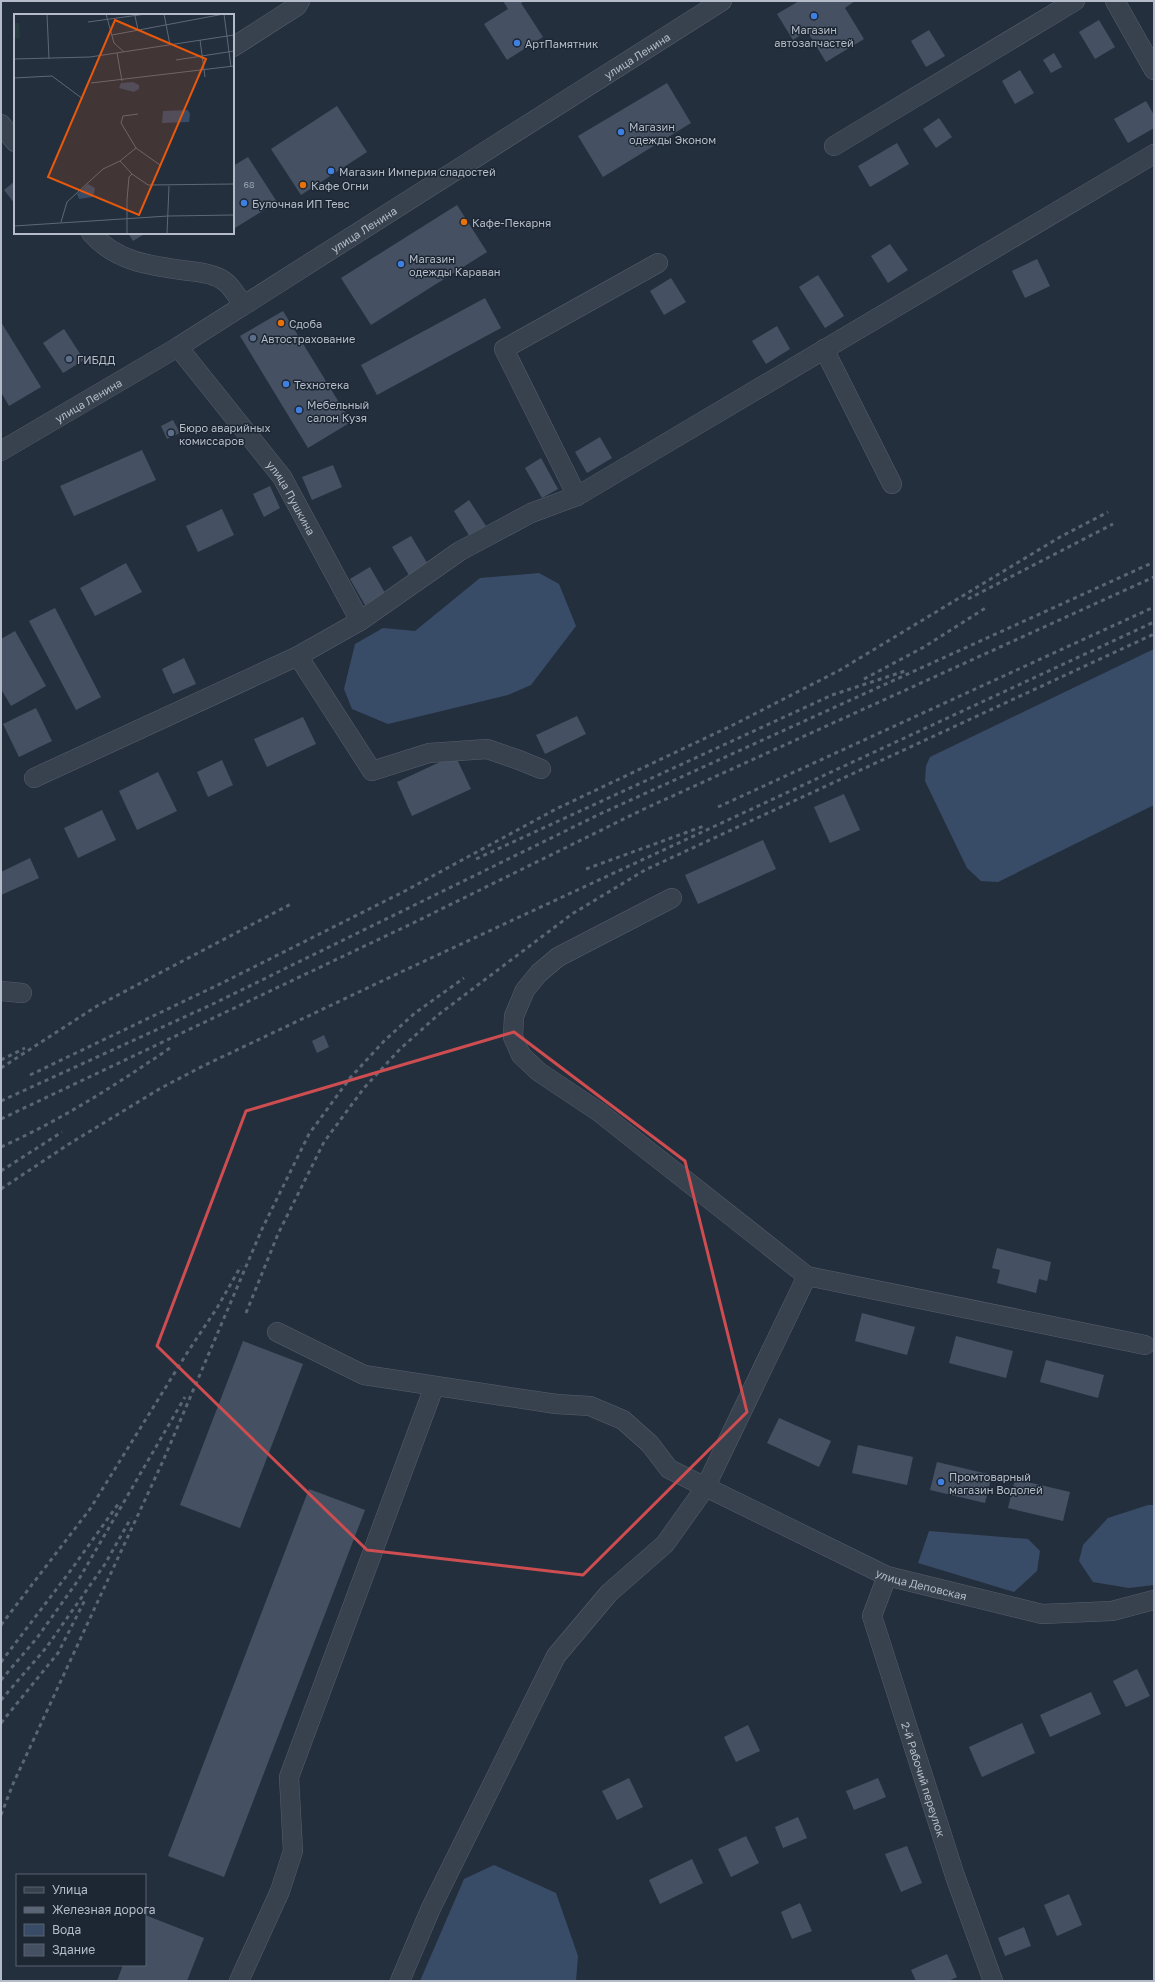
<svg xmlns="http://www.w3.org/2000/svg" width="1155" height="1982" viewBox="0 0 1155 1982" font-family="'Golos Text',sans-serif">
	<rect width="100%" height="100%" fill="#242f3e"/>
	<!-- water -->
	<g fill="#394c67">
		<polygon points="539,573 559,584 576,626 531,685 508,695 388,724 352,709 344,689 355,644 383,628 415,631 480,578"/>
		<polygon points="1154,649 1154,805 998,882 981,881 967,868 925,781 926,766 930,757"/>
		<polygon points="1148,1505 1154,1505 1154,1585 1129,1588 1093,1582 1079,1561 1083,1545 1108,1518"/>
		<polygon points="929,1531 1028,1539 1040,1551 1037,1571 1014,1592 918,1563"/>
		<polygon points="494,1865 556,1893 578,1956 576,1981 420,1981 464,1879"/>
	</g>
	<!-- building -->
	<g fill="#455162">
		<polygon points="503,1 525,1 521,3 543,37 507,60 484,24 508,9"/>
		<polygon points="799,1 855,1 845,8 864,39 826,62 807,31 793,40 777,14"/>
		<polygon points="1099,20 1115,47 1095,59 1079,32"/>
		<polygon points="929,30 945,56 926,67 911,41"/>
		<polygon points="1054,53 1062,67 1051,73 1043,60"/>
		<polygon points="1020,70 1034,93 1015,104 1002,81"/>
		<polygon points="667,83 691,123 603,177 578,136"/>
		<polygon points="1146,101 1154,115 1154,128 1128,143 1114,119"/>
		<polygon points="337,106 367,152 301,195 271,149"/>
		<polygon points="939,118 952,137 936,148 923,129"/>
		<polygon points="897,143 909,164 870,187 858,166"/>
		<polygon points="248,157 277,202 235,228 233,225 233,166"/>
		<polygon points="15,181 15,204 4,190"/>
		<polygon points="457,205 487,252 371,325 341,278"/>
		<polygon points="128,233 146,233 133,241"/>
		<polygon points="890,244 908,270 888,283 871,256"/>
		<polygon points="1037,259 1050,286 1025,298 1012,271"/>
		<polygon points="818,275 844,316 825,328 799,287"/>
		<polygon points="671,278 686,302 664,315 650,291"/>
		<polygon points="485,298 501,328 377,395 361,365"/>
		<polygon points="283,311 351,422 308,448 240,336"/>
		<polygon points="1,322 41,387 9,406 1,392"/>
		<polygon points="777,326 790,349 766,364 752,341"/>
		<polygon points="64,329 84,360 63,373 43,343"/>
		<polygon points="173,420 180,433 167,439 161,426"/>
		<polygon points="600,437 612,458 587,473 575,452"/>
		<polygon points="142,450 156,480 74,516 60,486"/>
		<polygon points="541,458 558,489 542,498 525,468"/>
		<polygon points="333,465 342,487 312,500 302,477"/>
		<polygon points="270,486 280,508 264,517 253,494"/>
		<polygon points="469,500 486,526 470,537 454,511"/>
		<polygon points="222,509 234,535 198,552 186,526"/>
		<polygon points="411,536 429,566 410,577 392,547"/>
		<polygon points="126,563 142,592 95,616 80,588"/>
		<polygon points="370,567 385,593 365,605 350,579"/>
		<polygon points="55,608 101,697 76,710 29,621"/>
		<polygon points="15,631 46,686 11,706 1,689 1,639"/>
		<polygon points="184,658 196,684 173,694 162,669"/>
		<polygon points="36,708 52,741 19,757 3,724"/>
		<polygon points="577,716 586,734 545,754 536,735"/>
		<polygon points="303,717 316,744 267,767 254,739"/>
		<polygon points="455,755 471,789 412,816 397,782"/>
		<polygon points="222,760 233,785 208,797 197,772"/>
		<polygon points="158,772 177,811 137,830 119,791"/>
		<polygon points="844,794 860,830 830,843 814,807"/>
		<polygon points="102,810 116,840 78,858 64,828"/>
		<polygon points="763,840 776,869 698,904 685,875"/>
		<polygon points="30,858 39,878 1,895 1,872"/>
		<polygon points="324,1035 329,1047 317,1053 312,1041"/>
		<polygon points="997,1248 1051,1262 1047,1281 1039,1279 1036,1293 997,1283 1000,1270 992,1268"/>
		<polygon points="862,1313 915,1327 907,1355 855,1341"/>
		<polygon points="956,1336 1013,1351 1006,1378 949,1363"/>
		<polygon points="243,1341 303,1364 240,1528 180,1505"/>
		<polygon points="1046,1360 1104,1375 1098,1398 1040,1382"/>
		<polygon points="779,1418 831,1441 819,1467 767,1443"/>
		<polygon points="858,1445 913,1457 907,1485 852,1473"/>
		<polygon points="937,1462 992,1475 985,1503 930,1490"/>
		<polygon points="1015,1479 1070,1492 1063,1521 1008,1508"/>
		<polygon points="309,1489 365,1510 224,1877 168,1856"/>
		<polygon points="1137,1669 1150,1696 1126,1707 1113,1681"/>
		<polygon points="1091,1692 1101,1714 1050,1737 1040,1715"/>
		<polygon points="1022,1723 1035,1753 982,1777 969,1747"/>
		<polygon points="748,1725 760,1751 736,1762 724,1737"/>
		<polygon points="629,1778 643,1807 617,1820 602,1791"/>
		<polygon points="878,1778 886,1797 854,1810 846,1791"/>
		<polygon points="798,1817 807,1838 783,1848 775,1827"/>
		<polygon points="746,1836 759,1863 731,1877 718,1849"/>
		<polygon points="907,1846 922,1883 901,1892 885,1854"/>
		<polygon points="692,1859 703,1883 660,1904 649,1880"/>
		<polygon points="1069,1894 1082,1925 1057,1936 1044,1905"/>
		<polygon points="800,1903 812,1931 792,1939 781,1912"/>
		<polygon points="145,1915 204,1938 187,1981 117,1981 123,1965 145,1965"/>
		<polygon points="1024,1927 1031,1946 1005,1956 998,1938"/>
		<polygon points="947,1954 957,1977 948,1981 916,1981 911,1970"/>
	</g>
	<g fill="none" stroke-linecap="round" stroke-linejoin="round">
		<defs>
			<g id="minor">
				<polyline points="1115,1 1154,70"/>
				<polyline points="233,47 297,6 300,1"/>
				<polyline points="1,124 15,142"/>
				<polyline points="834,146 1075,1"/>
				<path d="M 91,233 C 116,262 152,266 189,271 C 199,272 215,274 224,281 C 232,286 238,298 243,305"/>
				<path id="s1" d="M 178,347 L 282,477 L 360,621"/>
				<polyline points="824,349 892,484"/>
				<path id="s2" d="M 1,451 L 178,347 L 722,1"/>
				<polyline points="577,496 504,349 658,263"/>
				<polyline points="298,656 372,771 429,753 487,749 519,760 541,769"/>
				<polyline points="34,778 298,656 360,621 460,551 531,513 577,496 1154,154"/>
				<polyline points="672,898 558,957 539,973 525,990 514,1016 513,1037 521,1055 539,1072 599,1112 807,1276 1145,1345"/>
				<polyline points="1,991 22,993"/>
				<path id="s3" d="M 277,1332 L 364,1375 L 556,1404 L 590,1406 L 623,1420 L 650,1444 L 669,1469 L 887,1576 L 1042,1614 L 1112,1611 L 1154,1600"/>
				<path id="s4" d="M 887,1576 L 872,1616 L 955,1876 L 993,1981"/>
				<polyline points="239,1981 280,1891 293,1851 289,1777 434,1387"/>
				<polyline points="400,1981 431,1908 556,1656 609,1593 665,1544 705,1488 807,1276"/>
			</g>
		</defs>
		<!-- minor casing -->
		<use href="#minor" stroke="#565f6c" stroke-width="20"/>
		<!-- minor -->
		<use href="#minor" stroke="#38414e" stroke-width="19"/>
		<!-- rail -->
		<g stroke="#5a6575" stroke-width="3" stroke-dasharray="4 4" stroke-linecap="butt">
			<polyline points="968,599 1113,524"/>
			<polyline points="864,679 924,647 987,607"/>
			<polyline points="718,807 1154,607"/>
			<polyline points="476,859 832,695 908,670"/>
			<polyline points="586,869 704,826"/>
			<polyline points="1,1060 25,1048"/>
			<polyline points="1,1068 97,1006 291,904"/>
			<polyline points="30,1075 224,982 405,891 556,809 735,724 840,670 1060,537 1108,512"/>
			<polyline points="1,1101 215,1003 600,814 1154,562"/>
			<polyline points="1,1119 411,924 644,809 1154,577"/>
			<path d="M 1,1147 C 63,1119 114,1086 170,1048"/>
			<polyline points="1,1171 62,1132"/>
			<polyline points="1,1189 69,1144 161,1088 203,1066 401,972 1154,622"/>
			<polyline points="246,1313 278,1234 324,1142 364,1088 400,1049 438,1015 572,914 645,870 1154,634"/>
			<polyline points="1,1625 90,1509 187,1353 217,1308 241,1266"/>
			<polyline points="1,1662 71,1570 119,1503"/>
			<polyline points="1,1680 37,1638 79,1579 185,1397"/>
			<polyline points="1,1700 46,1648 105,1564 131,1518"/>
			<polyline points="1,1723 58,1653 86,1598"/>
			<polyline points="1,1815 13,1784 163,1461 262,1229 309,1134 350,1078 385,1040 415,1013 464,978"/>
		</g>
	</g>
	<!-- marked area -->
	<path fill="none" stroke="#ce4d50" stroke-width="3" stroke-linejoin="round" d="M 514,1032 L 685,1161 L 747,1412 L 583,1575 L 367,1550 L 157,1346 L 246,1111 Z"/>
	<!-- markers -->
	<g fill="#3f7fe0" stroke="#1d2633" stroke-width="1.5">
		<circle cx="814" cy="16" r="4"/>
		<circle cx="517" cy="43" r="4"/>
		<circle cx="621" cy="132" r="4"/>
		<circle cx="331" cy="171" r="4"/>
		<circle cx="244" cy="203" r="4"/>
		<circle cx="401" cy="264" r="4"/>
		<circle cx="286" cy="384" r="4"/>
		<circle cx="299" cy="410" r="4"/>
		<circle cx="941" cy="1482" r="4"/>
	</g>
	<g fill="#e8710a" stroke="#1d2633" stroke-width="1.5">
		<circle cx="303" cy="185" r="4"/>
		<circle cx="464" cy="222" r="4"/>
		<circle cx="281" cy="323" r="4"/>
	</g>
	<g fill="#5c6f8a" stroke="#1d2633" stroke-width="1.5">
		<circle cx="253" cy="338" r="4"/>
		<circle cx="69" cy="359" r="4"/>
		<circle cx="171" cy="433" r="4"/>
	</g>
	<g text-anchor="middle" dominant-baseline="central" stroke-width="3" stroke-linejoin="round" paint-order="stroke">
		<!-- number labels -->
		<g font-size="9" fill="#98a1af">
			<text x="249" y="184">68</text>
		</g>
		<!-- poi labels -->
		<g font-size="11" fill="#b4bcc9" stroke="#1d2633" text-anchor="start">
			<text x="814" y="29" text-anchor="middle">Магазин<tspan x="814" dy="13">автозапчастей</tspan></text>
			<text x="525" y="43">АртПамятник</text>
			<text x="629" y="126">Магазин<tspan x="629" dy="13">одежды Эконом</tspan></text>
			<text x="339" y="171">Магазин Империя сладостей</text>
			<text x="311" y="185">Кафе Огни</text>
			<text x="252" y="203">Булочная ИП Тевс</text>
			<text x="472" y="222">Кафе-Пекарня</text>
			<text x="409" y="258">Магазин<tspan x="409" dy="13">одежды Караван</tspan></text>
			<text x="289" y="323">Сдоба</text>
			<text x="261" y="338">Автострахование</text>
			<text x="77" y="359">ГИБДД</text>
			<text x="294" y="384">Технотека</text>
			<text x="307" y="404">Мебельный<tspan x="307" dy="13">салон Кузя</tspan></text>
			<text x="179" y="427">Бюро аварийных<tspan x="179" dy="13">комиссаров</tspan></text>
			<text x="949" y="1476">Промтоварный<tspan x="949" dy="13">магазин Водолей</tspan></text>
		</g>
		<!-- street labels -->
		<g font-size="11" fill="#b4bcc9" stroke="#1d2633">
			<text stroke="none"><textPath href="#s2" startOffset="749">улица Ленина</textPath></text>
			<text stroke="none"><textPath href="#s2" startOffset="425">улица Ленина</textPath></text>
			<text stroke="none"><textPath href="#s2" startOffset="101">улица Ленина</textPath></text>
			<text stroke="none"><textPath href="#s1" startOffset="189">улица Пушкина</textPath></text>
			<text stroke="none"><textPath href="#s3" startOffset="707">улица Деповская</textPath></text>
			<text stroke="none"><textPath href="#s4" startOffset="214">2-й Рабочий переулок</textPath></text>
		</g>
	</g>
	<!-- overview -->
	<g transform="translate(14 14)">
		<rect width="220" height="220" fill="#242f3e"/>
		<path d="M 0,9 L 5,9 L 6,24 L 0,25 Z" fill="#263c3f"/>
		<path d="M 119,68 L 125,71 L 125,75 L 120,78 L 105,74 L 107,69 ZM 174,96 L 176,100 L 175,108 L 148,109 L 149,97 ZM 74,170 L 81,174 L 79,183 L 65,185 L 63,180 Z" fill="#394c67"/>
		<path fill="none" stroke="#5e6776" stroke-width="1" d="M 33,0 L 35,45M 92,0 L 100,29 L 110,38M 150,0 L 156,31M 121,2 L 124,16M 74,8 L 132,0M 98,21 L 210,0 L 217,53M 186,26 L 191,63M 103,39 L 108,67M 0,45 L 76,43 L 220,21M 162,46 L 220,37M 0,64 L 38,62 L 69,85M 77,69 L 220,52M 124,100 L 109,102 L 107,109 L 122,134 L 146,151M 106,147 L 118,160 L 134,171 L 220,170M 47,208 L 53,188 L 89,155 L 106,147 L 122,134M 0,212 L 154,202 L 220,201M 113,220 L 113,186 L 115,163 L 118,160M 153,220 L 155,172"/>
		<path fill="#e8590c" fill-opacity="0.15" stroke="#e8590c" stroke-width="2" d="M 101,6 L 192,45 L 125,201 L 34,163 Z"/>
		<rect width="220" height="220" fill="none" stroke="#b4bcc9" stroke-width="2"/>
	</g>
	<!-- border -->
	<rect width="1155" height="1982" fill="none" stroke="#b4bcc9" stroke-width="4"/>
	<!-- legend -->
	<rect x="16" y="1874" width="130" height="92" fill="#1d2633" stroke="#59626f"/>
	<rect x="24" y="1887" width="20" height="6" fill="#38414e" stroke="#59626f"/>
	<text x="52" y="1894" font-size="12" fill="#b4bcc9">Улица</text>
	<rect x="24" y="1907" width="20" height="6" fill="#5a6575" stroke="#59626f"/>
	<text x="52" y="1914" font-size="12" fill="#b4bcc9">Железная дорога</text>
	<rect x="24" y="1924" width="20" height="12" fill="#394c67" stroke="#59626f"/>
	<text x="52" y="1934" font-size="12" fill="#b4bcc9">Вода</text>
	<rect x="24" y="1944" width="20" height="12" fill="#455162" stroke="#59626f"/>
	<text x="52" y="1954" font-size="12" fill="#b4bcc9">Здание</text>
</svg>
